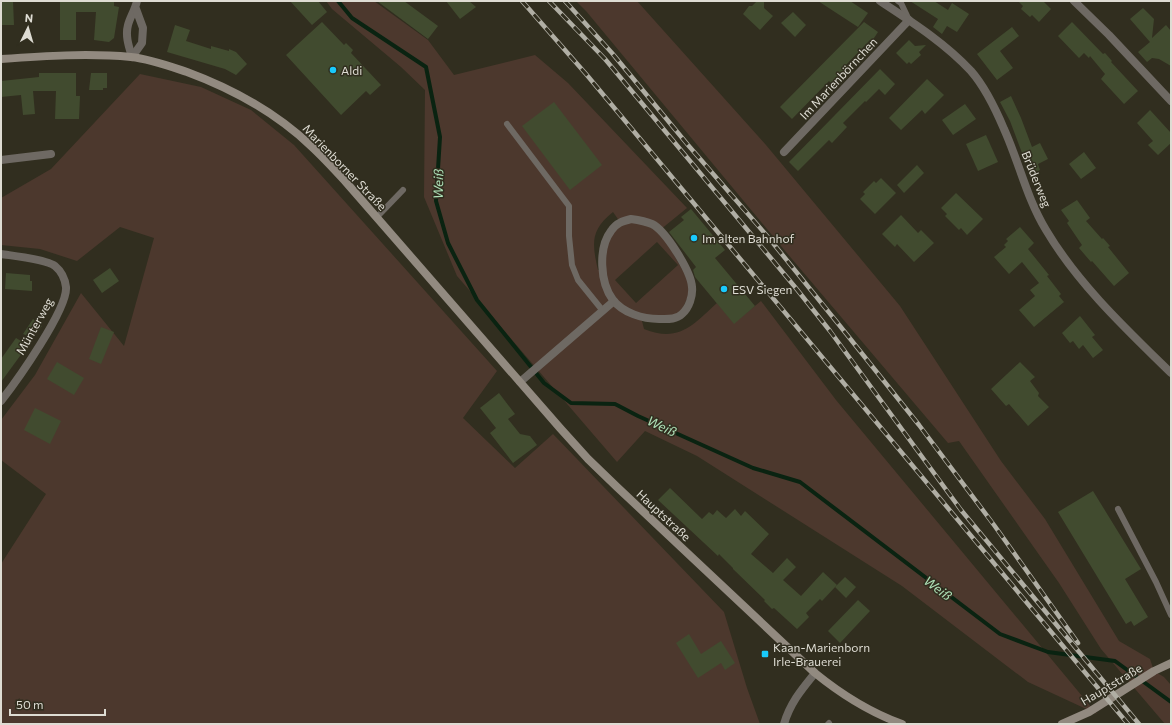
<svg xmlns="http://www.w3.org/2000/svg" width="1172" height="725" viewBox="0 0 1172 725" font-family="Commissioner,sans-serif">
	<rect width="100%" height="100%" fill="#312e1f"/>
	<!-- green -->
	<g fill="#4c382d" fill-rule="evenodd">
		<path d="M 326,1 L 374,1 L 428,40 L 454,75 L 535,55 L 568,83 L 687,208 L 660,230 L 692,287 L 679,317 L 641,317 L 644,329 C 679,343 693,325 717,303 L 734,323 L 761,301 L 836,400 L 1097,714 L 1028,682 L 902,586 L 697,456 L 645,431 L 617,462 L 457,276 L 424,197 L 425,90 L 401,67 L 332,9 ZM 613,212 L 620,222 L 605,242 L 603,270 L 598,270 C 592,244 590,230 613,212 ZM 657,242 L 678,265 L 636,303 L 615,280 Z"/>
		<polygon points="576,1 637,1 766,145 900,306 1001,461 1045,519 1119,641 1150,659 1154,671 1164,677 1171,685 1171,724 1165,724 1101,649 1059,583 959,441 948,443 786,252 586,11"/>
		<polygon points="140,74 201,87 251,110 294,145 497,371 463,418 515,468 553,434 724,612 747,688 760,724 1,724 1,564 46,494 1,460 1,420 35,375 81,293 124,346 154,238 120,227 77,261 40,249 1,245 1,198 51,169"/>
	</g>
	<g fill="none" stroke-linecap="round" stroke-linejoin="round">
		<!-- stream -->
		<polyline stroke="#0a2311" stroke-width="4" points="338,1 352,18 426,67 440,137 436,201 448,243 477,300 544,383 571,403 615,404 638,416 753,468 800,482 1000,634 1048,652 1115,661 1171,702"/>
	</g>
	<!-- building -->
	<g fill="#414b2f">
		<polygon points="1,1 13,1 14,25 1,25"/>
		<polygon points="60,1 114,1 114,6 119,7 114,38 109,42 94,40 96,12 76,12 76,40 60,40"/>
		<polygon points="290,1 318,1 327,12 312,25"/>
		<polygon points="377,1 404,1 438,26 428,39"/>
		<polygon points="446,1 469,1 476,7 460,19"/>
		<polygon points="757,1 764,1 764,8 773,16 760,30 743,14 749,6 752,6"/>
		<polygon points="818,1 850,1 868,13 858,27"/>
		<polygon points="910,1 934,1 948,10 952,3 969,14 957,32 947,26 942,34 933,27 938,19"/>
		<polygon points="1018,1 1043,1 1051,9 1039,22 1032,15 1030,17 1021,9 1023,6"/>
		<polygon points="1143,8 1154,19 1152,38 1166,25 1171,31 1171,66 1159,59 1152,58 1147,62 1138,52 1150,42 1130,19"/>
		<polygon points="793,12 806,25 795,37 781,23"/>
		<polygon points="322,22 344,45 346,43 353,50 351,53 381,85 370,95 366,91 341,115 286,55"/>
		<polygon points="864,22 878,32 872,41 870,40 846,65 847,66 842,72 831,83 829,81 792,119 780,107"/>
		<polygon points="1072,22 1103,54 1105,53 1112,61 1111,62 1138,91 1124,104 1101,79 1105,74 1090,56 1089,58 1084,53 1079,58 1058,36"/>
		<polygon points="175,25 190,30 186,41 211,49 211,46 229,51 229,49 236,52 247,64 236,75 225,69 167,52"/>
		<polygon points="1012,27 1019,36 1000,51 1013,68 997,80 977,54"/>
		<polygon points="909,40 915,46 926,45 919,52 921,55 911,64 909,62 907,64 896,53"/>
		<polygon points="880,69 895,84 885,95 879,89 866,102 865,101 843,123 847,127 832,143 829,140 798,171 789,162"/>
		<polygon points="39,73 76,73 76,96 80,96 79,119 55,119 56,91 33,91 35,114 23,115 21,95 1,97 1,81 39,77"/>
		<polygon points="91,73 107,73 107,88 103,88 103,90 89,90"/>
		<polygon points="927,79 944,95 925,114 922,110 901,130 889,118"/>
		<polygon points="1011,96 1021,118 1032,147 1040,143 1048,159 1038,164 1040,170 1034,173 1024,152 1022,153 1010,121 1000,102"/>
		<polygon points="554,102 602,165 570,190 522,126"/>
		<polygon points="965,104 976,119 953,135 942,120"/>
		<polygon points="1150,110 1171,133 1171,143 1158,155 1148,145 1153,141 1137,123"/>
		<polygon points="986,135 998,162 978,171 966,144"/>
		<polygon points="1084,152 1096,168 1081,179 1069,164"/>
		<polygon points="917,165 924,173 904,193 897,185"/>
		<polygon points="881,178 896,193 875,214 860,199 865,194 863,192 874,181 876,183"/>
		<polygon points="956,193 983,219 967,235 961,228 959,230 945,216 947,214 941,208"/>
		<polygon points="1077,200 1090,218 1086,221 1102,239 1103,238 1110,246 1108,247 1129,273 1114,286 1092,261 1091,262 1079,248 1082,245 1067,223 1069,221 1061,210"/>
		<polygon points="691,209 725,250 715,258 755,306 734,324 695,277 693,270 696,267 669,232 684,220 681,217"/>
		<polygon points="901,215 918,233 921,230 934,243 914,262 897,244 895,247 882,234"/>
		<polygon points="1020,227 1034,243 1028,249 1049,275 1047,276 1061,294 1059,296 1064,302 1034,327 1019,310 1035,296 1030,290 1039,283 1022,262 1009,274 994,257 1006,247 1004,245 1008,241 1006,239"/>
		<polygon points="110,268 119,281 102,293 93,280"/>
		<polygon points="6,273 30,275 30,281 32,281 32,291 5,289"/>
		<polygon points="1080,316 1095,335 1092,337 1103,350 1093,358 1083,345 1079,349 1073,341 1070,343 1062,333"/>
		<polygon points="33,319 42,326 33,338 23,334"/>
		<polygon points="101,327 114,332 101,364 89,359"/>
		<polygon points="16,338 28,345 1,382 1,359"/>
		<polygon points="57,362 84,378 74,395 47,379"/>
		<polygon points="1020,362 1035,377 1030,381 1039,393 1038,396 1049,407 1028,426 1009,404 1006,406 991,389"/>
		<polygon points="499,393 515,414 508,419 520,434 530,436 537,445 513,463 490,433 496,428 480,408"/>
		<polygon points="35,408 61,421 50,444 24,430"/>
		<polygon points="670,488 702,519 709,512 713,515 717,510 726,518 735,509 741,516 745,511 769,534 751,554 773,573 787,558 796,567 783,580 801,596 823,572 837,585 822,601 820,599 806,613 809,617 797,629 774,608 772,609 764,601 765,600 733,569 733,568 719,554 718,556 658,500"/>
		<polygon points="1093,491 1141,569 1125,579 1148,617 1134,626 1131,621 1126,624 1058,512"/>
		<polygon points="845,577 856,587 846,598 835,587"/>
		<polygon points="858,600 870,611 840,643 828,631"/>
		<polygon points="689,634 701,654 721,641 735,663 725,670 721,663 698,678 676,643"/>
	</g>
	<g fill="none" stroke-linecap="round" stroke-linejoin="round">
		<!-- service -->
		<g stroke="#6e6963" stroke-width="6">
			<polyline points="898,1 901,3 909,20"/>
			<polyline points="507,124 569,206 569,236 572,265 578,280 603,311"/>
			<polyline points="377,217 403,190"/>
			<polyline points="1118,509 1156,582 1171,615"/>
			<polyline points="828,724 829,723"/>
		</g>
		<!-- minor -->
		<g stroke="#6e6963" stroke-width="8">
			<polyline points="1074,1 1109,35 1171,101"/>
			<path d="M 132,57 C 129,47 125,36 128,25 C 130,17 135,10 137,1"/>
			<polyline points="132,57 142,43 143,28 136,9"/>
			<polyline points="784,152 909,20"/>
			<polyline points="1,160 51,154"/>
			<path d="M 631,219 C 638,220 645,221 652,224 C 665,230 691,271 692,287 C 693,296 689,308 682,314 C 676,320 667,319 659,319 C 643,319 623,313 613,300 C 600,283 598,248 611,231 C 616,223 623,221 631,219 Z"/>
			<path d="M 1,254 C 14,256 45,259 55,266 C 61,271 65,279 66,287 C 68,309 16,382 1,401"/>
			<polyline points="520,382 614,301"/>
			<path d="M 784,724 C 790,703 802,689 815,673"/>
		</g>
		<!-- tertiary -->
		<path stroke="#6e6963" stroke-width="8" d="M 880,1 C 912,22 945,43 971,71 C 985,87 996,110 1004,129 C 1019,162 1027,199 1046,230 C 1078,284 1126,329 1171,373"/>
		<!-- secondary -->
		<g stroke="#928a80" stroke-width="8">
			<path d="M 1,59 C 44,56 88,53 131,57 C 150,59 169,66 187,72 C 233,89 275,112 311,146 C 323,157 334,169 345,181 L 560,428 L 588,459 L 617,487 L 815,673 C 842,695 869,712 902,724"/>
			<polyline points="1062,724 1089,712 1154,671 1171,663"/>
		</g>
		<defs>
			<g id="rail">
				<polyline points="522,1 586,74 1128,724"/>
				<polyline points="549,1 605,59 795,287 830,331 961,510 1139,724"/>
				<polyline points="565,1 612,53 688,145 768,237 840,326 919,425 994,525 1078,643"/>
			</g>
		</defs>
		<!-- rail casing -->
		<use href="#rail" stroke="#b0aea4" stroke-width="4.5"/>
		<!-- rail -->
		<use href="#rail" stroke="#312e1f" stroke-width="3" stroke-dasharray="9" stroke-linecap="butt"/>
	</g>
	<!-- markers -->
	<g fill="#19cafc" stroke="#312e1f" stroke-width="1.5">
		<circle cx="333" cy="70" r="4"/>
		<circle cx="694" cy="238" r="4"/>
		<circle cx="724" cy="289" r="4"/>
		<rect x="761" y="650" width="8" height="8" rx="2"/>
	</g>
	<g text-anchor="middle" dominant-baseline="central" stroke-width="3" stroke-linejoin="round" paint-order="stroke">
		<!-- poi labels -->
		<g font-size="12" fill="#dedcd3" stroke="#312e1f" text-anchor="start">
			<text x="341" y="70">Aldi</text>
			<text x="702" y="238">Im alten Bahnhof</text>
			<text x="732" y="289">ESV Siegen</text>
			<text x="773" y="647">Kaan-Marienborn<tspan x="773" dy="14">Irle-Brauerei</tspan></text>
		</g>
		<!-- street labels -->
		<g font-size="12" fill="#dedcd3" stroke="#312e1f">
			<text transform="translate(838 78) rotate(-47)">Im Marienbörnchen</text>
			<text transform="translate(345 167) rotate(46)">Marienborner Straße</text>
			<text transform="translate(1037 179) rotate(68)">Brüderweg</text>
			<text transform="translate(34 326) rotate(-61)">Münterweg</text>
			<text transform="translate(664 515) rotate(43)">Hauptstraße</text>
			<text transform="translate(1111 684) rotate(-31)">Hauptstraße</text>
		</g>
		<!-- water labels -->
		<g font-size="13" font-style="italic" fill="#aee0b7" stroke="#312e1f">
			<text transform="translate(438 184) rotate(-89)">Weiß</text>
			<text transform="translate(662 426) rotate(25)">Weiß</text>
			<text transform="translate(938 588) rotate(37)">Weiß</text>
		</g>
	</g>
	<!-- border -->
	<rect width="1172" height="725" fill="none" stroke="#dedcd3" stroke-width="4"/>
	<!-- north arrow -->
	<g transform="translate(28 28) rotate(5)" stroke="#312e1f" stroke-width="3" paint-order="stroke">
	<path d="M0-3L7 15L0 10L-7 15Z" fill="#dedcd3"/>
	<text y="-6" font-size="11" font-weight="bold" text-anchor="middle" fill="#dedcd3">N</text>
	</g>
	<!-- scale -->
	<path d="M10 709v6h95v-6" fill="none" stroke="#dedcd3" stroke-width="2"/>
	<text x="16" y="709" font-size="12" fill="#dedcd3" stroke="#312e1f" stroke-width="3" paint-order="stroke">50 m</text>
</svg>
